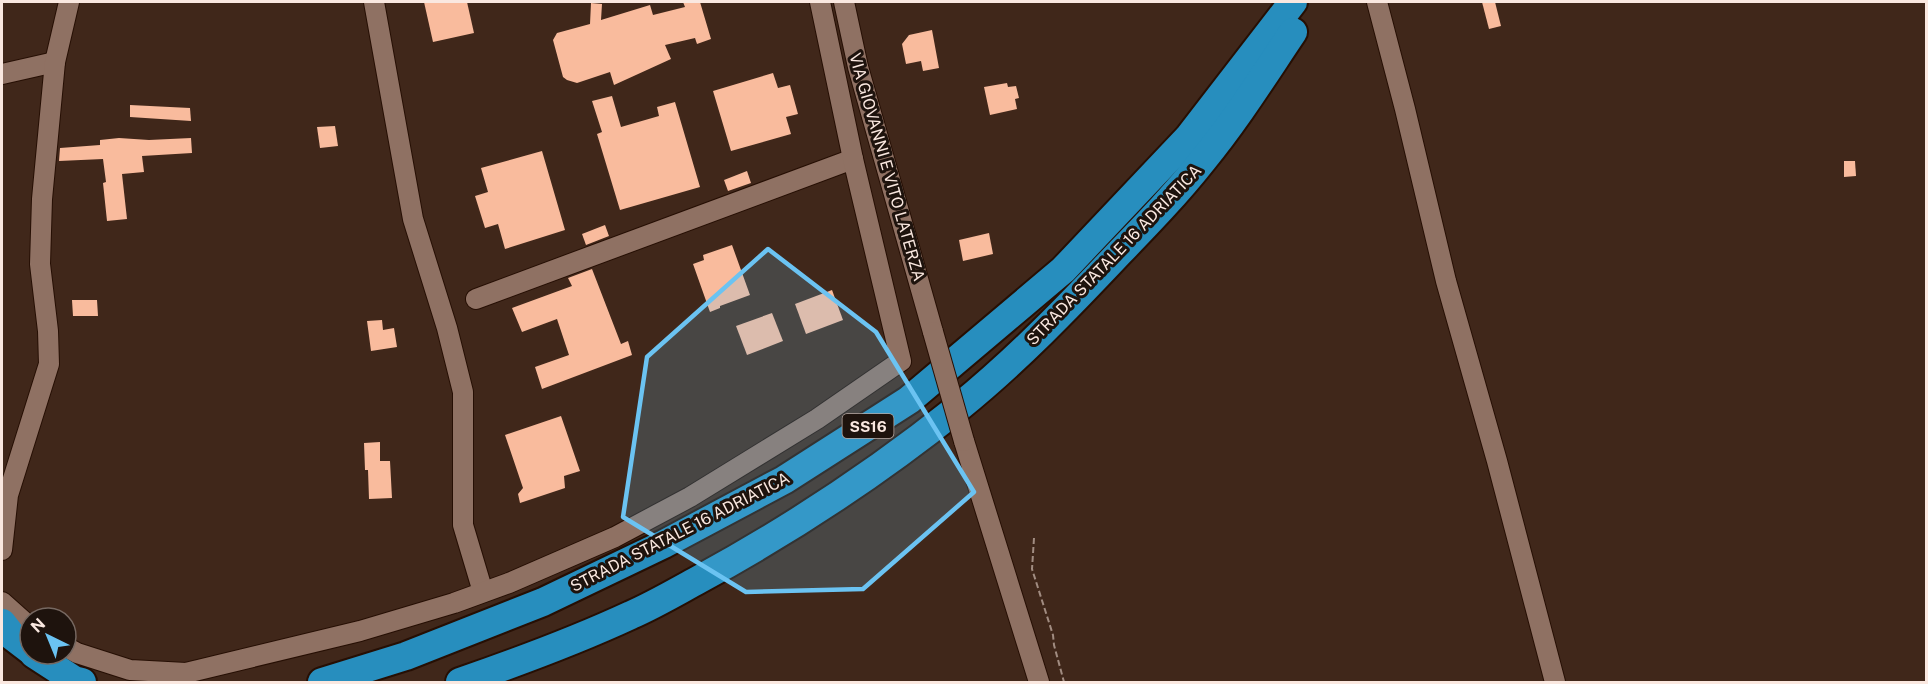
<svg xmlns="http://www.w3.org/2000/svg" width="1928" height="684" viewBox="0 0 1928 684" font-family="'Public Sans',sans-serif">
	<rect width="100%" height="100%" fill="#40271a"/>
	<!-- building -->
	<g fill="#f9bb9d">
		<polygon points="424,2 467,2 474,33 433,42"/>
		<polygon points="683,2 700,2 711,39 697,44 695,38 665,45 671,59 614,85 610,72 577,83 567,80 563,77 553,40 557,33 590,24 591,3 602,4 601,20 650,5 653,15 685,7"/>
		<polygon points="1482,2 1495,2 1501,26 1489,29"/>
		<polygon points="932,30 939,68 923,71 921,61 906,64 902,44 909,35"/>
		<polygon points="773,73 778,88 790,85 798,114 786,117 791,134 731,151 713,91"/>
		<polygon points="1007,83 1008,87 1016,86 1019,98 1015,99 1017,109 990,115 984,87"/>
		<polygon points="612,96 621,127 659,116 657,107 675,102 700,187 620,210 597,134 602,132 592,101"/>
		<polygon points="130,105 190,108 191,121 130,117"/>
		<polygon points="335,126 338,146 320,148 317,127"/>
		<polygon points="119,138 149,140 191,138 192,153 142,156 144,172 122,174 127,219 107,221 103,183 106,182 103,159 59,161 60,148 100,145 100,140"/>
		<polygon points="542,151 565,230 505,249 498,224 485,228 475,196 488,192 481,168"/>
		<polygon points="1844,161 1855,161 1856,176 1844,177"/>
		<polygon points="747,171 751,183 728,191 724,180"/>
		<polygon points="605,225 609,236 586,245 582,234"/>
		<polygon points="989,233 993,254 963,261 959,240"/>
		<polygon points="732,245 750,295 720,306 720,308 710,312 693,264 704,260 703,255"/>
		<polygon points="592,269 621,344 628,341 632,355 542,389 535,367 569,355 557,319 522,332 512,308 572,286 568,278"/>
		<polygon points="832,290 843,320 806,334 795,304"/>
		<polygon points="72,300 97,300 98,316 73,316"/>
		<polygon points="772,313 783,341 747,355 736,326"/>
		<polygon points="382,320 383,330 394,328 397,347 371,351 367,321"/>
		<polygon points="561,416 580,471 564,476 565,488 520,503 518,494 523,488 505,435"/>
		<polygon points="380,442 380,461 390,461 392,498 369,499 368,470 365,470 364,443"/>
	</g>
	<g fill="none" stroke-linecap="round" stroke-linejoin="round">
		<defs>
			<g id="minor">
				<polyline points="374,2 413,219 447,328 463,392 463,525 483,592"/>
				<polyline points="844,2 858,67 933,332"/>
				<polyline points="1377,2 1405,109 1446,281 1497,461 1555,682"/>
				<polyline points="2,74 55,62"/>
				<polyline points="476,299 853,159"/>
				<polyline points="964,441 1039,682"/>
				<polyline points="2,550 8,495 49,364 48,331 40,264 42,199 55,62 69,2"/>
				<polyline points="2,602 30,627"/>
				<polyline points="66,647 77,653 130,670 186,673 360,631 454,603 509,583 615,537 690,497 817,419 901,361 853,159 820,2"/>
			</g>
			<g id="highway">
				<polyline points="2,623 13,637 30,650"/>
				<polyline points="34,654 74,680 82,682"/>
				<polyline points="322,682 406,656 543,602 664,544 784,480 909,400 1063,270 1188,138 1293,2"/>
				<path d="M 460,682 C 518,662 575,641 631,615 C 654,605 676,592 698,580 C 790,530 878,472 959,407 C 1017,360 1069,306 1119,253 C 1148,223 1177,193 1203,160 C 1236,120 1264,75 1293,32"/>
			</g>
		</defs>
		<!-- minor casing -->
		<use href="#minor" stroke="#260f04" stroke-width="22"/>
		<!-- highway casing -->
		<use href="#highway" stroke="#260f04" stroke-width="32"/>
		<!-- path -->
		<polyline stroke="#a18c81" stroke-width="2" stroke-dasharray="6 3" stroke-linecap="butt" points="1034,538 1032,569 1053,635 1054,645 1064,682"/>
		<!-- minor -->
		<use href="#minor" stroke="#8f7163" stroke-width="20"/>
		<!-- highway -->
		<use href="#highway" stroke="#278ebe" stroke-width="28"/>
		<defs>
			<polyline id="minor-bridge" points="933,332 964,441"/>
		</defs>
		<!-- minor-bridge casing -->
		<use href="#minor-bridge" stroke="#260f04" stroke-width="22" stroke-linecap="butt"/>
		<!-- minor-bridge -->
		<use href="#minor-bridge" stroke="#8f7163" stroke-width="20"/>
	</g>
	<!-- marked area -->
	<path fill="#6bc3f2" fill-opacity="0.2" stroke="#6bc3f2" stroke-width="4.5" stroke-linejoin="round" d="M 768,249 L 876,332 L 974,492 L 863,589 L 746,592 L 623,517 L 647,357 Z"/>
	<g text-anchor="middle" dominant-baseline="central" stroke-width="6" stroke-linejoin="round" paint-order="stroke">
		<!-- shield labels -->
		<rect fill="#1e130d" stroke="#b8a8a1" stroke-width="1.5" x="842.5" y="414" width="51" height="24" rx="4.5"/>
		<g font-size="15" font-weight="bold" fill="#fae8e0">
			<text x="868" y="426">SS16</text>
		</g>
		<!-- street labels -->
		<g font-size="16" fill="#fae8e0" stroke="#1e130d">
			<text transform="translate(887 167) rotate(74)">VIA GIOVANNI E VITO LATERZA</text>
			<text transform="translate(1114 255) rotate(-46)">STRADA STATALE 16 ADRIATICA</text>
			<text transform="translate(680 532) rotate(-27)">STRADA STATALE 16 ADRIATICA</text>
		</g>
	</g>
	<!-- border -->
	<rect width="1928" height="684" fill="none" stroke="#fae8e0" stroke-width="6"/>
	<!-- north arrow -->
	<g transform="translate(48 636) rotate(317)"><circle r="28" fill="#1e130d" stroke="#766861" stroke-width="1.5"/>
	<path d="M0-4.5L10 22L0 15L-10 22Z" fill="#6bc3f2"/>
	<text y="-9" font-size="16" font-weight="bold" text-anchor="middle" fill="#fae8e0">N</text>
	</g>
</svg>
